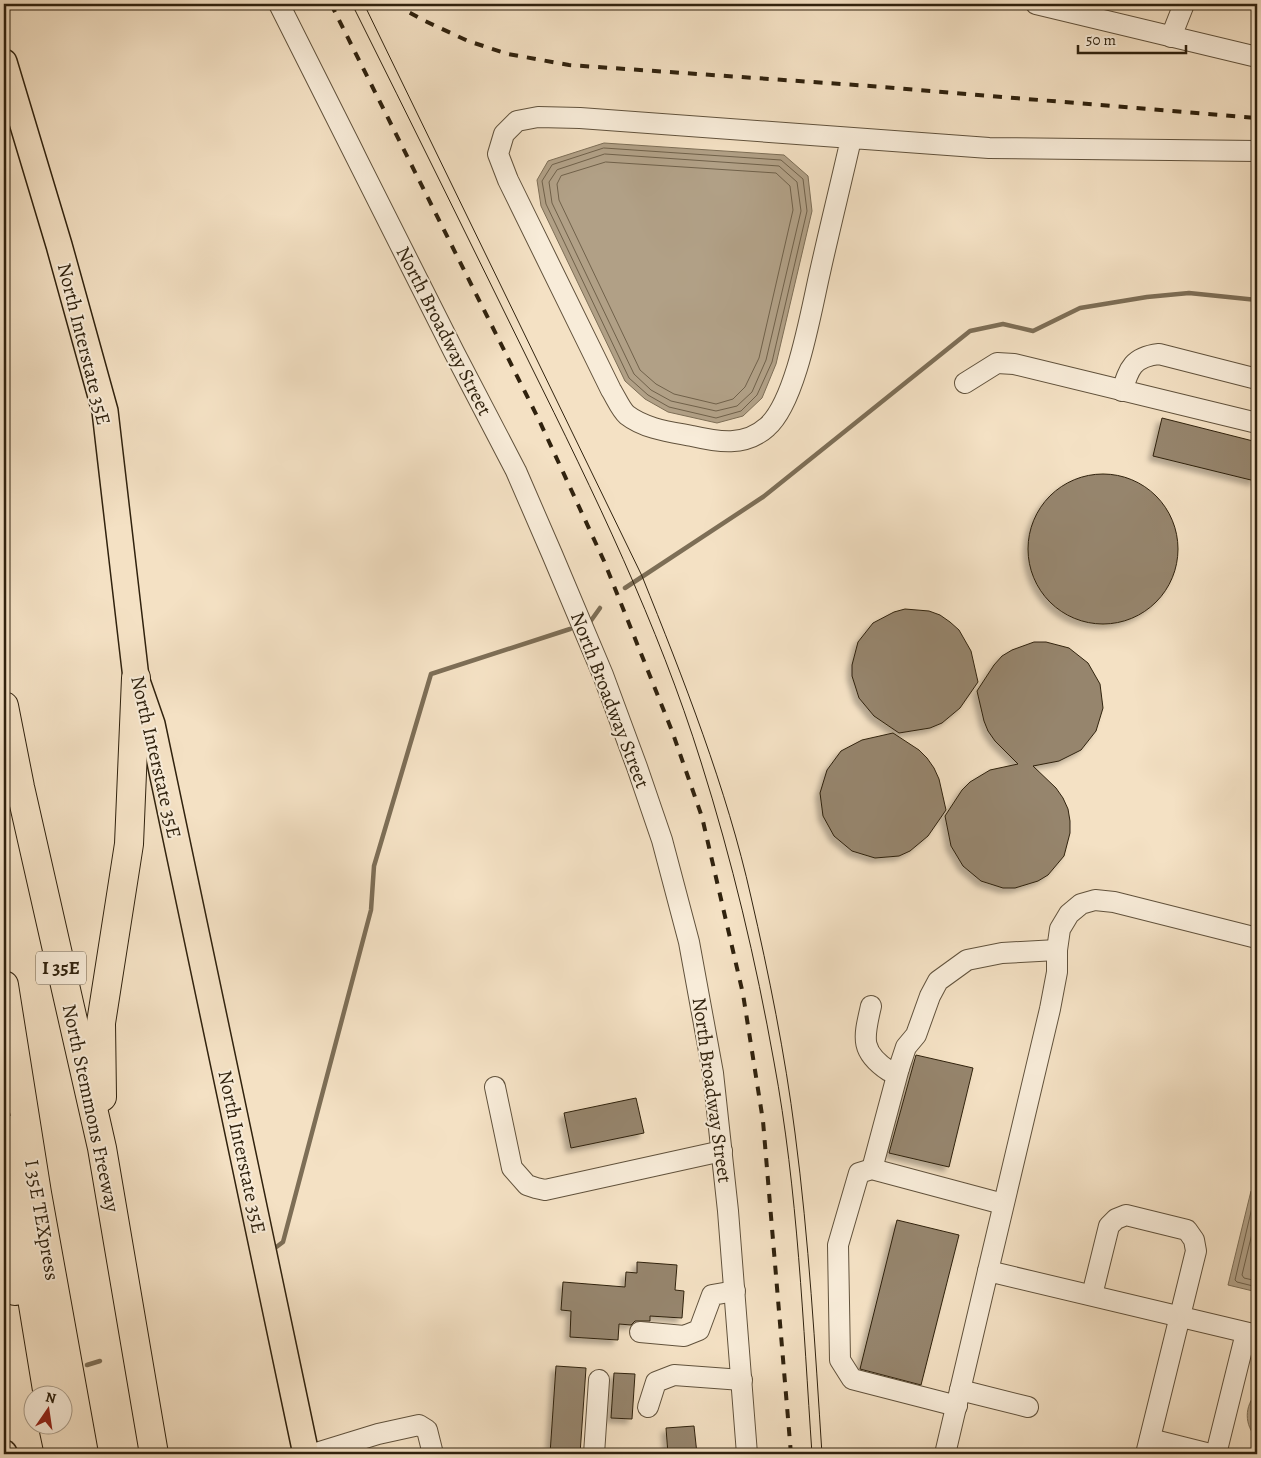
<svg xmlns="http://www.w3.org/2000/svg" width="1261" height="1458" viewBox="0 0 1261 1458" font-family="Alegreya,serif">
	<defs>
		<filter id="shadow"><feDropShadow dx="-4.5" dy="4.5" stdDeviation="2.5" flood-color="#0004"/></filter>
	</defs>
	<rect width="100%" height="100%" fill="#f4e1c4"/>
	<filter id="stains"><feTurbulence type="fractalNoise" baseFrequency=".004" numOctaves="4"/><feColorMatrix values="0 0 0 0 .2 0 0 0 0 .09 0 0 0 0 .02 0 0 0 .5 -.17"/></filter>
	<radialGradient id="worn" r=".72"><stop offset=".6" stop-color="#630" stop-opacity="0"/><stop offset="1" stop-color="#630" stop-opacity=".3"/></radialGradient>
	<!-- water -->
	<g fill="#b1a086" stroke="#7d6e56">
		<polygon points="604,143 784,155 808,176 812,211 776,364 762,398 743,416 717,423 668,412 645,399 625,381 541,206 537,180 548,161"/>
		<polygon points="1251,1191 1257,1192 1257,1292 1228,1285"/>
		<path d="M 1257,1392 L 1257,1439 C 1244,1424 1244,1407 1257,1392 Z"/>
	</g>
	<g fill="none" stroke-linecap="round" stroke-linejoin="round">
		<!-- shore -->
		<g stroke="#70614a" stroke-width="1">
			<polygon points="604,148 781,160 803,179 807,211 772,362 757,395 741,411 716,418 669,407 648,395 629,378 546,204 542,181 552,165"/>
			<polygon points="605,154 779,166 797,182 801,211 766,360 752,392 737,406 716,411 671,401 651,390 634,374 552,203 549,182 557,170"/>
			<polygon points="606,162 776,173 790,186 793,210 759,358 745,387 733,399 716,404 674,394 656,384 640,370 559,200 557,184 561,176"/>
			<polyline points="1257,1197 1254,1199 1235,1280 1237,1282 1257,1287"/>
			<polyline points="1257,1213 1242,1275 1244,1278 1257,1281"/>
		</g>
		<!-- stream -->
		<g stroke="#7d6e56" stroke-width="4.5">
			<polyline points="625,588 763,497 970,331 1003,324 1033,331 1080,308 1147,297 1189,293 1257,300"/>
			<polyline points="590,622 600,608"/>
			<polyline points="275,1248 283,1242 371,910 374,866 431,674 570,629"/>
			<polyline points="87,1365 100,1361"/>
		</g>
	</g>
	<!-- building -->
	<g fill="#96856d" stroke="#30220e" filter="url(#shadow)">
		<polygon points="1162,418 1257,442 1257,474 1255,481 1153,456"/>
		<circle cx="1103" cy="549" r="75"/>
		<polygon points="905,609 929,611 940,615 950,622 959,630 971,651 978,682 960,708 942,723 930,728 899,733 874,716 859,698 852,676 852,665 858,642 873,623 894,612"/>
		<polygon points="1034,642 1046,642 1069,648 1088,663 1100,684 1103,708 1096,731 1081,750 1059,761 1033,766 1056,788 1063,798 1068,809 1070,821 1070,833 1064,856 1048,875 1038,881 1015,888 1003,888 981,881 963,866 951,846 945,816 962,790 970,782 990,770 1018,764 995,741 988,731 984,721 977,691 994,665 1002,656 1012,650"/>
		<polygon points="893,733 919,750 927,758 934,768 939,779 946,810 928,836 910,851 899,856 875,858 852,851 834,836 823,816 820,793 827,770 841,751 862,740"/>
		<polygon points="916,1055 973,1068 949,1167 889,1153"/>
		<polygon points="636,1098 644,1133 571,1148 564,1113"/>
		<polygon points="897,1220 959,1235 921,1385 860,1369"/>
		<polygon points="637,1262 677,1265 675,1290 684,1291 682,1318 650,1316 650,1321 635,1321 631,1325 619,1324 618,1340 570,1337 571,1311 561,1310 563,1282 625,1287 626,1272 637,1273"/>
		<polygon points="556,1366 586,1368 580,1454 550,1454"/>
		<polygon points="614,1373 635,1374 632,1419 611,1418"/>
		<polygon points="694,1426 697,1454 668,1454 666,1428"/>
	</g>
	<g fill="none" stroke-linecap="round" stroke-linejoin="round">
		<defs>
			<g id="minor">
				<polyline points="279,4 454,352 516,471 552,554 603,675 637,767 662,840 689,942 713,1073 728,1211 747,1454"/>
				<polyline points="1036,4 1257,57"/>
				<polyline points="1171,37 1184,4"/>
				<path d="M 851,139 C 841,183 830,227 820,272 C 811,311 796,402 767,427 C 745,447 718,442 692,436 C 671,432 645,429 627,415 C 621,410 616,398 611,390 L 508,180 L 498,154 L 504,134 L 517,121 L 538,117 L 580,118 L 989,148 L 1257,151"/>
				<polyline points="965,383 997,363 1014,364 1257,423"/>
				<path d="M 1122,391 C 1129,368 1133,357 1159,354 L 1257,379"/>
				<path d="M 871,1006 C 864,1037 859,1051 889,1071 L 899,1068 L 906,1047 L 916,1035 L 930,996 L 938,981 L 967,960 L 1002,953 L 1057,950"/>
				<polyline points="495,1087 512,1168 527,1185 536,1188 545,1190 722,1151"/>
				<polyline points="872,1169 899,1068"/>
				<polyline points="988,1271 1050,1009 1057,972 1057,950 1060,929 1069,914 1081,904 1095,900 1114,902 1257,938"/>
				<polyline points="1092,1295 1109,1226 1116,1219 1126,1215 1187,1230 1194,1240 1196,1251 1146,1454"/>
				<polyline points="640,1332 684,1336 699,1330 712,1295 735,1291"/>
				<polyline points="960,1390 1028,1407"/>
				<polyline points="957,1406 852,1379 840,1360 838,1245 859,1173 872,1169 1003,1204"/>
				<polyline points="648,1407 656,1382 674,1375 742,1380"/>
				<polyline points="1150,1439 1210,1454"/>
				<polyline points="313,1454 378,1434 419,1425 427,1430 433,1454"/>
				<polyline points="594,1454 599,1380"/>
				<polyline points="945,1454 988,1271 1257,1335"/>
				<polyline points="1216,1454 1246,1333"/>
			</g>
			<g id="major">
				<polyline points="4,62 59,245 105,411 136,678 152,724 306,1454"/>
				<polyline points="4,1453 4,1454"/>
			</g>
			<g id="highway">
				<polyline points="4,706 20,787 102,1148 154,1454"/>
				<polyline points="4,985 37,1193 84,1454"/>
				<polyline points="102,1097 101,1023 129,844 136,678"/>
				<polyline points="4,1128 48,1396"/>
				<polyline points="4,1249 15,1291"/>
				<polyline points="53,1426 59,1454"/>
			</g>
		</defs>
		<!-- minor casing -->
		<use href="#minor" stroke="#61523c" stroke-width="22"/>
		<!-- major casing -->
		<use href="#major" stroke="#30220e" stroke-width="28"/>
		<!-- highway casing -->
		<use href="#highway" stroke="#30220e" stroke-width="30"/>
		<!-- minor -->
		<use href="#minor" stroke="#f8ecd9" stroke-width="20"/>
		<!-- major -->
		<use href="#major" stroke="#f4e1c4" stroke-width="25"/>
		<!-- highway -->
		<use href="#highway" stroke="#f4e1c4" stroke-width="28"/>
		<!-- tram -->
		<g stroke="#30220e" stroke-width="1">
			<path d="M 352,4 C 412,124 471,244 530,364 C 594,493 658,624 701,762 C 732,860 756,961 774,1062 C 798,1191 803,1324 812,1454"/>
			<path d="M 364,4 L 642,576 C 683,678 727,789 751,897 C 769,975 785,1054 795,1133 C 809,1240 815,1347 822,1454"/>
		</g>
		<!-- rail -->
		<g stroke="#30220e" stroke-width="4" stroke-dasharray="9 9" stroke-linecap="butt">
			<polyline points="331,4 539,420 604,561 672,731 702,817 743,994 763,1121 791,1454"/>
			<polyline points="394,4 425,21 468,41 508,54 569,65 870,86 1257,118"/>
		</g>
	</g>
	<g text-anchor="middle" dominant-baseline="central" stroke-width="4" stroke-linejoin="round" paint-order="stroke">
		<!-- shield labels -->
		<rect fill="#f8ecd9" stroke="#6c5f4b" stroke-width="1" x="36" y="951.5" width="50" height="33" rx="4"/>
		<g font-size="19" font-weight="bold" fill="#30220e">
			<text x="61" y="968">I 35E</text>
		</g>
		<!-- street labels -->
		<g font-size="20" fill="#30220e" stroke="#f8ecd9">
			<text transform="translate(444 331) rotate(63)">North Broadway Street</text>
			<text transform="translate(84 344) rotate(76)">North Interstate 35E</text>
			<text transform="translate(610 700) rotate(69)">North Broadway Street</text>
			<text transform="translate(156 757) rotate(77)">North Interstate 35E</text>
			<text transform="translate(712 1090) rotate(82)">North Broadway Street</text>
			<text transform="translate(91 1108) rotate(78)">North Stemmons Freeway</text>
			<text transform="translate(242 1152) rotate(78)">North Interstate 35E</text>
			<text transform="translate(42 1220) rotate(80)">I 35E TEXpress</text>
		</g>
	</g>
	<!-- margin -->
	<rect width="1261" height="1458" fill="none" stroke="#f4e1c4" stroke-width="20"/>
	<rect x="5" y="5" width="1251" height="1448" fill="none" stroke="#30220e" stroke-width="2.5"/>
	<rect x="10" y="10" width="1241" height="1438" fill="none" stroke="#30220e"/>
	<!-- north arrow -->
	<g transform="translate(48 1410) rotate(13)"><circle r="24" fill="#f8ecd9" stroke="#a89b88"/>
	<path d="M0-4L9 19L0 12L-9 19Z" fill="#8f2418"/>
	<text y="-8" font-size="14" font-weight="bold" text-anchor="middle" fill="#30220e">N</text>
	</g>
	<!-- scale -->
	<path d="M1078 45v8h108v-8" fill="none" stroke="#30220e" stroke-width="2.5"/>
	<text x="1086" y="45" font-size="15" fill="#30220e" stroke="#f8ecd9" stroke-width="4" paint-order="stroke">50 m</text>
	<rect width="100%" height="100%" filter="url(#stains)"/>
	<rect width="100%" height="100%" fill="url(#worn)"/>
</svg>
